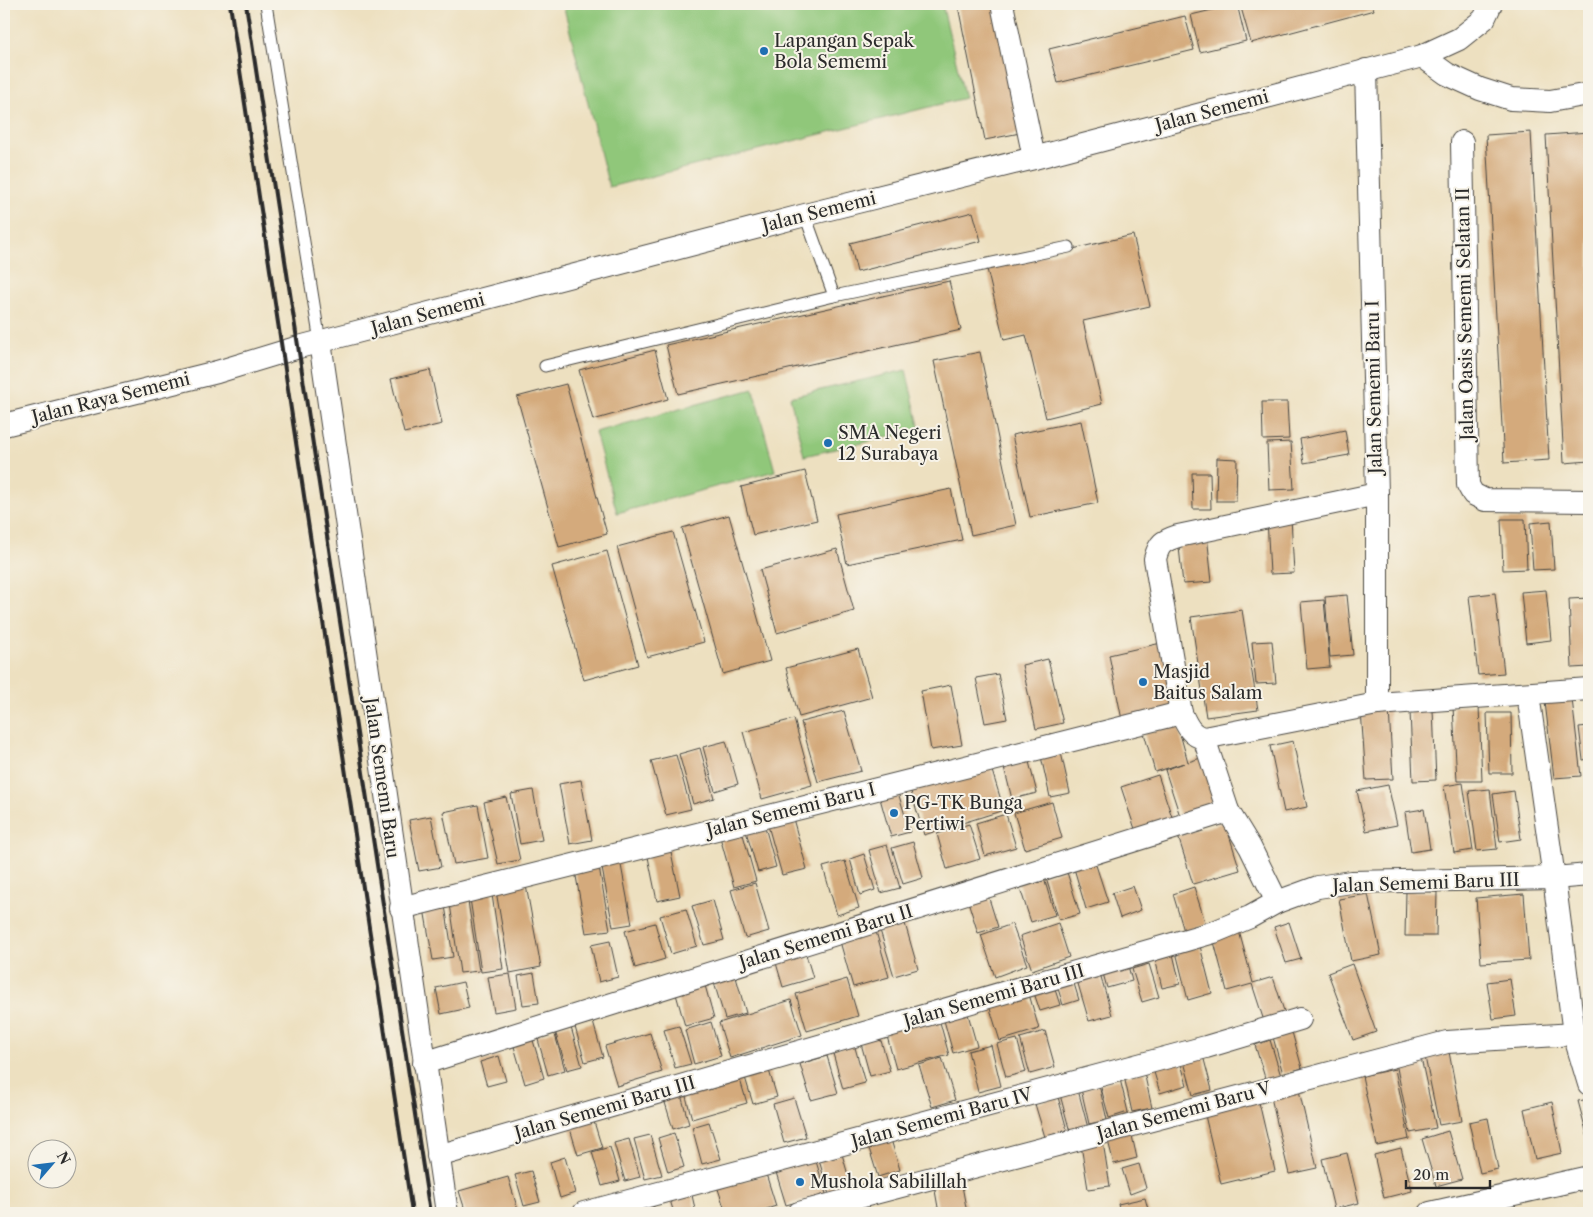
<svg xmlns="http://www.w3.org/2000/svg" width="1593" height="1217" viewBox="0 0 1593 1217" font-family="'Libre Caslon Text',serif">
	<rect width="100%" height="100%" fill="#f7f3e8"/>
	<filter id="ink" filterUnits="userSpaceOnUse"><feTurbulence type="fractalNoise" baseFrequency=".02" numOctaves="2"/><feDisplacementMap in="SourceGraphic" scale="10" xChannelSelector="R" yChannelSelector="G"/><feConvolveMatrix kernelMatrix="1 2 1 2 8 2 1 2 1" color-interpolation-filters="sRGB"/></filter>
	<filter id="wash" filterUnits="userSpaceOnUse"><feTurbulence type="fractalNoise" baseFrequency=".0096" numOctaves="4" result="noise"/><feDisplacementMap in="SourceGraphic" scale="20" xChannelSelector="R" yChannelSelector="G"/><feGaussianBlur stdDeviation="1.12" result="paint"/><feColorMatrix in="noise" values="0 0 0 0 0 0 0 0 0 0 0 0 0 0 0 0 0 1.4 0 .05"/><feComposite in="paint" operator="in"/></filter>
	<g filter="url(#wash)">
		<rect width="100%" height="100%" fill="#ede0c0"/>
		<!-- green -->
		<g fill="#90c77a" stroke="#5e7952">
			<polygon points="563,4 942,4 965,98 609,187"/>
			<polygon points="906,370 920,430 804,456 790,397"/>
			<polygon points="753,389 775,471 617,513 595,432"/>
		</g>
		<g id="blocks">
			<!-- building -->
			<g fill="#d4aa7c">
				<polygon points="969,4 994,4 1020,133 985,140 958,6"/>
				<polygon points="1237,4 1246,41 1200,52 1191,15"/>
				<polygon points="1240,4 1372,4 1374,10 1251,43"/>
				<polygon points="1185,16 1194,50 1058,83 1049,49"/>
				<polygon points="1531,132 1549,460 1504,463 1486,135"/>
				<polygon points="1589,132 1589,461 1564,463 1546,135"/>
				<polygon points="973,212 981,241 857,272 850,243"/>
				<polygon points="1133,235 1150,306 1083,321 1102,404 1046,418 1026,335 1004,340 987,269"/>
				<polygon points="949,281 961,330 678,394 666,345"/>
				<polygon points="655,350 668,399 593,420 579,370"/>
				<polygon points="980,352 1016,525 971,535 934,361"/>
				<polygon points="430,370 442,424 404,433 391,379"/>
				<polygon points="566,384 607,534 559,547 517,397"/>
				<polygon points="1262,402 1287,402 1289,439 1263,440"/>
				<polygon points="1081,421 1098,503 1030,517 1012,435"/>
				<polygon points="1345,430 1349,455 1304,463 1300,439"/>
				<polygon points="1291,442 1294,489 1269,490 1267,443"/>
				<polygon points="1217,458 1237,459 1236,501 1216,501"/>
				<polygon points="805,471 817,520 753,535 741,487"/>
				<polygon points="1192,473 1210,473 1211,509 1193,509"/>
				<polygon points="951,489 962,540 847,564 836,514"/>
				<polygon points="729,515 770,661 723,674 682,528"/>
				<polygon points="1291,517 1294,573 1270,574 1267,518"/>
				<polygon points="1501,519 1525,519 1527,569 1503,570"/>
				<polygon points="1551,521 1554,569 1533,570 1530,523"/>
				<polygon points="673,532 704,642 647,657 617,547"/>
				<polygon points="1207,535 1212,582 1183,584 1178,538"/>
				<polygon points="837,549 854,611 777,633 760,570"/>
				<polygon points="607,551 638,665 584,680 552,566"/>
				<polygon points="1546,590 1551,640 1526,643 1521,592"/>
				<polygon points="1495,593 1504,673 1478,675 1469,596"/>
				<polygon points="1347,595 1353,655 1330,657 1325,597"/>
				<polygon points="1589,598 1589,667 1572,668 1569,599"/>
				<polygon points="1324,600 1330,667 1307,669 1301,602"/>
				<polygon points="1242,610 1258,710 1206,717 1191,617"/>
				<polygon points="1272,641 1276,683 1256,684 1252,642"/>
				<polygon points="1161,643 1177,710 1122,720 1109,655"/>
				<polygon points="858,649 872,697 799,717 786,668"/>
				<polygon points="1048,659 1063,723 1036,729 1022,665"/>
				<polygon points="998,674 1007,719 985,723 976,678"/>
				<polygon points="951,685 962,745 931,750 921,691"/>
				<polygon points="1572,699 1581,776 1554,778 1545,702"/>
				<polygon points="1479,706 1482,781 1457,781 1453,707"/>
				<polygon points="1389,709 1393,779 1366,780 1361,710"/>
				<polygon points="1433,710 1436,780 1413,781 1410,711"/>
				<polygon points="844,711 861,771 818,782 801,722"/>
				<polygon points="1487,713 1511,713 1512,773 1489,773"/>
				<polygon points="794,719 812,785 762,799 743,732"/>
				<polygon points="1177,723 1188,762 1204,757 1219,804 1180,816 1165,770 1184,763 1155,772 1144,733"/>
				<polygon points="1589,726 1589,759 1583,760 1579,727"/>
				<polygon points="726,741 738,784 715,791 703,747"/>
				<polygon points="1293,741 1307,807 1284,812 1270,746"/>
				<polygon points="700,748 714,798 693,804 679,754"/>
				<polygon points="1060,748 1070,793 1050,797 1040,752"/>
				<polygon points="1027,754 1037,793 1012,799 1002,759"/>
				<polygon points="676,755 691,809 666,815 651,761"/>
				<polygon points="989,761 1004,810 924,835 909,785"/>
				<polygon points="1158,775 1173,820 1136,832 1121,787"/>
				<polygon points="581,780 592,840 570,844 559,784"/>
				<polygon points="1463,783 1473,850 1454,853 1444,786"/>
				<polygon points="1388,785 1397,825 1366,831 1357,791"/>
				<polygon points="897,789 910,832 891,837 879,795"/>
				<polygon points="1490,789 1497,849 1477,851 1469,791"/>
				<polygon points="533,790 542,840 520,844 511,794"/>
				<polygon points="1514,791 1521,839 1500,842 1493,794"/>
				<polygon points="506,797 520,860 498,864 484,802"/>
				<polygon points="1052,802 1062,838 1025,849 1014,813"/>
				<polygon points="478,805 488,858 454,864 443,812"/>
				<polygon points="1424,809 1430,849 1411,852 1405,812"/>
				<polygon points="1006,814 1016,847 985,856 976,823"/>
				<polygon points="792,815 807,869 782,875 767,822"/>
				<polygon points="431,816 441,867 419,871 409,820"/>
				<polygon points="1225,822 1240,870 1193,884 1178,836"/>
				<polygon points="764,823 776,867 758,872 745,828"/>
				<polygon points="969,824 980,859 947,869 937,834"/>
				<polygon points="742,831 756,881 734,887 720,837"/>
				<polygon points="913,842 923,878 903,884 892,848"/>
				<polygon points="887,845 900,888 881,893 869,850"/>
				<polygon points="670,847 680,896 657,901 647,852"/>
				<polygon points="864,854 875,890 860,895 850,859"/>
				<polygon points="1094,859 1108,902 1086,909 1073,865"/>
				<polygon points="620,860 632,924 613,927 601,863"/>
				<polygon points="598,861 610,930 586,933 574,865"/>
				<polygon points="845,861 859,908 837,915 823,867"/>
				<polygon points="1066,869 1080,914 1059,920 1045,875"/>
				<polygon points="1043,875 1055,915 1031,922 1018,882"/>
				<polygon points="525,880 541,967 510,973 495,885"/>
				<polygon points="755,883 769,931 745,938 731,890"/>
				<polygon points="1133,886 1141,910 1120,918 1112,893"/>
				<polygon points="1194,887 1206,925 1184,931 1173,894"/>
				<polygon points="491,888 503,969 481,972 469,892"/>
				<polygon points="986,889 998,927 978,933 966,895"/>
				<polygon points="1406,891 1437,892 1436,936 1405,936"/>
				<polygon points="1368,894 1381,955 1351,961 1339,899"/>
				<polygon points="1524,894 1529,960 1481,963 1476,898"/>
				<polygon points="467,895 479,971 460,973 449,897"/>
				<polygon points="444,899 453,957 433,960 423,903"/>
				<polygon points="713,900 724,940 704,945 692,906"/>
				<polygon points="686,909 697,946 671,954 660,916"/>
				<polygon points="904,920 918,969 894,976 879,927"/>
				<polygon points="1289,922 1301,959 1286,963 1274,927"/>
				<polygon points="655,923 665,959 635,968 625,931"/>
				<polygon points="1058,923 1069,957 1032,970 1020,936"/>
				<polygon points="1012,924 1027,965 995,977 981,935"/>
				<polygon points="875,928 889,977 853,987 839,938"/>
				<polygon points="1239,931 1253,983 1273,977 1285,1014 1264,1021 1252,984 1227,991 1213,938"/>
				<polygon points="610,941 618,977 599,982 591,945"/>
				<polygon points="1200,946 1212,993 1188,1000 1176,952"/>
				<polygon points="804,948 813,978 783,987 774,956"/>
				<polygon points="1173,954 1180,984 1162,988 1155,958"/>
				<polygon points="1126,958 1132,981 1107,988 1101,966"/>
				<polygon points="1149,964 1159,997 1142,1002 1132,969"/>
				<polygon points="1352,964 1376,1032 1353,1040 1328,973"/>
				<polygon points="734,970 746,1013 725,1019 712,976"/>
				<polygon points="1099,970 1112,1015 1089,1021 1076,977"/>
				<polygon points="534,973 539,1003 523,1005 518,976"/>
				<polygon points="510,974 516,1008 494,1012 488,977"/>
				<polygon points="1072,977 1079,1000 1063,1005 1056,982"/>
				<polygon points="703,978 714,1018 685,1026 674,987"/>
				<polygon points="847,979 858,1016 807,1031 796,994"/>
				<polygon points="1510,979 1516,1016 1493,1019 1487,982"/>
				<polygon points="1052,980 1060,1005 1040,1011 1032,987"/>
				<polygon points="463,982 469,1008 441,1014 436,988"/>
				<polygon points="1027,987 1039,1029 1000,1041 987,999"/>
				<polygon points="791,1000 802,1035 730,1058 719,1023"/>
				<polygon points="966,1007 977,1046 953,1053 942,1013"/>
				<polygon points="938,1015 949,1055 896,1069 885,1029"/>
				<polygon points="593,1022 603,1057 585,1062 575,1027"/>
				<polygon points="711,1022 721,1056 694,1064 685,1030"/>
				<polygon points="570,1024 582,1066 567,1070 554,1028"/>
				<polygon points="679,1026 691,1064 675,1068 664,1030"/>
				<polygon points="554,1031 565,1070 548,1075 537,1036"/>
				<polygon points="1045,1031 1055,1067 1030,1074 1020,1038"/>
				<polygon points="1292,1032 1302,1068 1283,1074 1273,1037"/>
				<polygon points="650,1033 662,1072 617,1086 605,1046"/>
				<polygon points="879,1034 890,1071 870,1076 860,1040"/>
				<polygon points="532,1037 544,1078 525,1084 513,1043"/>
				<polygon points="1017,1039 1026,1072 1006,1077 997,1044"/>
				<polygon points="1270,1040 1281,1076 1266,1081 1255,1045"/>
				<polygon points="854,1044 865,1083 843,1089 832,1050"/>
				<polygon points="991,1045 1001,1086 978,1092 968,1051"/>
				<polygon points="1202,1052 1212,1090 1193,1095 1183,1058"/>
				<polygon points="1449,1052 1462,1121 1439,1125 1425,1057"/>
				<polygon points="499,1056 506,1081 487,1086 480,1062"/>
				<polygon points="827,1056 838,1093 811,1100 800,1064"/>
				<polygon points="1179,1057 1187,1085 1160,1093 1152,1065"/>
				<polygon points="942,1058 955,1100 932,1107 919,1065"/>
				<polygon points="1421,1058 1436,1128 1410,1133 1396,1063"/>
				<polygon points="768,1067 777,1097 753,1104 744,1074"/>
				<polygon points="1395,1069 1409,1139 1377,1146 1362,1076"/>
				<polygon points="1144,1072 1152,1108 1132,1112 1124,1076"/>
				<polygon points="738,1073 747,1103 692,1119 684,1089"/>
				<polygon points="1120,1079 1128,1112 1109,1118 1100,1084"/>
				<polygon points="1099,1085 1107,1120 1089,1124 1081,1089"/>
				<polygon points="1077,1086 1088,1128 1070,1132 1059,1091"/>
				<polygon points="1298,1086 1317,1168 1289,1174 1270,1093"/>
				<polygon points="680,1091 689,1124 673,1129 663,1096"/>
				<polygon points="1058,1097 1067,1130 1045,1137 1035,1104"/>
				<polygon points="794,1098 806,1137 784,1143 773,1104"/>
				<polygon points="1258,1098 1275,1171 1221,1184 1204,1111"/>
				<polygon points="1589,1099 1589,1142 1578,1101"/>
				<polygon points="1552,1102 1562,1153 1535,1159 1524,1109"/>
				<polygon points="592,1115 602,1148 578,1155 568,1122"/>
				<polygon points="1488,1118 1498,1169 1480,1173 1469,1122"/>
				<polygon points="709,1122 721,1159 702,1164 692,1127"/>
				<polygon points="1130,1127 1137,1158 1114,1164 1106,1133"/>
				<polygon points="1448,1131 1462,1179 1436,1186 1422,1139"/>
				<polygon points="674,1133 684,1167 668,1172 658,1138"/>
				<polygon points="650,1135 662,1175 645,1179 634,1139"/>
				<polygon points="890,1136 900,1170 878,1177 867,1142"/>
				<polygon points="1102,1136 1110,1186 1088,1189 1080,1139"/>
				<polygon points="629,1139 640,1177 625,1181 614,1143"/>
				<polygon points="610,1147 620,1181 602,1186 592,1152"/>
				<polygon points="1401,1148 1412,1191 1384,1198 1374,1155"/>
				<polygon points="1347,1153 1359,1203 1334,1209 1322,1159"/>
				<polygon points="842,1154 852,1189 829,1195 819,1160"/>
				<polygon points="565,1157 575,1193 560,1198 550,1162"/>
				<polygon points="815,1158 826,1194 786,1205 775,1169"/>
				<polygon points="1139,1164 1146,1188 1130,1194 1122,1169"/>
				<polygon points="531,1171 540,1202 524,1206 515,1175"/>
				<polygon points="766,1174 776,1206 754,1213 726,1213 718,1189"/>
				<polygon points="508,1177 518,1210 506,1213 466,1213 459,1191"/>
				<polygon points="961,1180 967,1213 939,1213 934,1185"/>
				<polygon points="691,1191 696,1213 674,1213 669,1197"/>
				<polygon points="1145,1198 1149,1213 1120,1213 1118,1204"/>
				<polygon points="863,1199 868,1213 820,1213"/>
				<polygon points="652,1202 656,1213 626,1213"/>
			</g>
		</g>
	</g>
	<g filter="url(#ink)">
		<use href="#blocks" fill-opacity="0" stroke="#484641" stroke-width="1"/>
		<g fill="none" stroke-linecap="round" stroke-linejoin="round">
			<defs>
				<g id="service">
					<polyline points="266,4 320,342"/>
					<polyline points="805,215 834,296 1069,247"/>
					<polyline points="545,366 834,296"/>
				</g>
				<g id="minor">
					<polyline points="1002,4 1034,158"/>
					<polyline points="1422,56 1447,74 1480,89 1511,99 1550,101 1589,94"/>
					<polyline points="1366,70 1377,494 1377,704"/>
					<polyline points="1462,142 1468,485 1473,494 1485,500 1589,501"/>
					<polyline points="320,342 447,1213"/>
					<polyline points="4,425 217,372 299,347 805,215 1034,158 1422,56 1459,39 1484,19 1491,4"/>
					<path d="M 1377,494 L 1178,536 C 1163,541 1159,543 1155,559 L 1181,713 C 1186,724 1191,736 1204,738 L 1377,704 L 1589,689"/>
					<polyline points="1528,694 1554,878 1574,1034 1589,1084"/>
					<polyline points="1204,738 1228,811 1250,847 1277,902"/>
					<polyline points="401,908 1181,713"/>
					<polyline points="424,1063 1228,811"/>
					<polyline points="438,1156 1214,932 1250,917 1277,902 1318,887 1351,882 1554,878 1589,875"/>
					<polyline points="584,1213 1206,1047 1300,1019"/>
					<polyline points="799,1213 1447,1042 1574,1034"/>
					<polyline points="1430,1213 1589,1177"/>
				</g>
			</defs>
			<!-- service casing -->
			<use href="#service" stroke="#484641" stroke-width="13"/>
			<!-- minor casing -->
			<use href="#minor" stroke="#484641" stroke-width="24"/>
			<!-- service -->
			<use href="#service" stroke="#fff" stroke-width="11"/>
			<!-- minor -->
			<use href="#minor" stroke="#fff" stroke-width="22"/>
			<!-- rail -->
			<g stroke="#2b2b2b" stroke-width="4">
				<polyline points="230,4 412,1213"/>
				<polyline points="246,4 430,1213"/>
			</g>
		</g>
	</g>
	<!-- markers -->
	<g fill="#1f6fb2" stroke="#f7f3e8" stroke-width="2">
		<circle cx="764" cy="51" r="5"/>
		<circle cx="828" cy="443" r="5"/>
		<circle cx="1143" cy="682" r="5"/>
		<circle cx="894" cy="813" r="5"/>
		<circle cx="800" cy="1182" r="5"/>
	</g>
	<g text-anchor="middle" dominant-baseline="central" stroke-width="4" stroke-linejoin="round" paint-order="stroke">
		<!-- poi labels -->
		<g font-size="18" fill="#2b2b2b" stroke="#f7f3e8" text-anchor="start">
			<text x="774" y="41">Lapangan Sepak<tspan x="774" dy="21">Bola Sememi</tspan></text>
			<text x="838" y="433">SMA Negeri<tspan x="838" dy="21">12 Surabaya</tspan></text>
			<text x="1153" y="672">Masjid<tspan x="1153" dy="21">Baitus Salam</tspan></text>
			<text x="904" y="803">PG-TK Bunga<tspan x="904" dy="21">Pertiwi</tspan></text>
			<text x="810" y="1182">Mushola Sabilillah</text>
		</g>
		<!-- street labels -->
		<g font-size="18" fill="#2b2b2b" stroke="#f7f3e8">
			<text transform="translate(1212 111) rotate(-15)">Jalan Sememi</text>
			<text transform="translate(819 212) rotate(-14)">Jalan Sememi</text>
			<text transform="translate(428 314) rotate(-15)">Jalan Sememi</text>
			<text transform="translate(1465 314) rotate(-91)">Jalan Oasis Sememi Selatan II</text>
			<text transform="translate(1374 387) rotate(-91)">Jalan Sememi Baru I</text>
			<text transform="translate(111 398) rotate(-14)">Jalan Raya Sememi</text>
			<text transform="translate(382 778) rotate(82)">Jalan Sememi Baru</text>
			<text transform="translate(791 810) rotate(-14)">Jalan Sememi Baru I</text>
			<text transform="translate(1426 883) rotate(-2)">Jalan Sememi Baru III</text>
			<text transform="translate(826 937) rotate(-17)">Jalan Sememi Baru II</text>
			<text transform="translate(994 996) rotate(-16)">Jalan Sememi Baru III</text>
			<text transform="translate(605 1108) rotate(-16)">Jalan Sememi Baru III</text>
			<text transform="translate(1184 1111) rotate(-15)">Jalan Sememi Baru V</text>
			<text transform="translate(942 1118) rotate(-15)">Jalan Sememi Baru IV</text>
		</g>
	</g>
	<!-- margin -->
	<rect width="1593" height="1217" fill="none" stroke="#f7f3e8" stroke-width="20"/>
	<!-- north arrow -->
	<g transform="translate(52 1164) rotate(62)"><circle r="24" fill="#f7f3e8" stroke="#a5a39c"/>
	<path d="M0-4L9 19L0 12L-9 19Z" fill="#1f6fb2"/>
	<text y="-8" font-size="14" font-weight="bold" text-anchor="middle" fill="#2b2b2b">N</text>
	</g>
	<!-- scale -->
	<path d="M1406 1180v8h84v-8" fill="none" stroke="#2b2b2b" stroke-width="2.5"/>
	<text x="1413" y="1180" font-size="15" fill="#2b2b2b" stroke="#f7f3e8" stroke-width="4" paint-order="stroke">20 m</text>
</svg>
